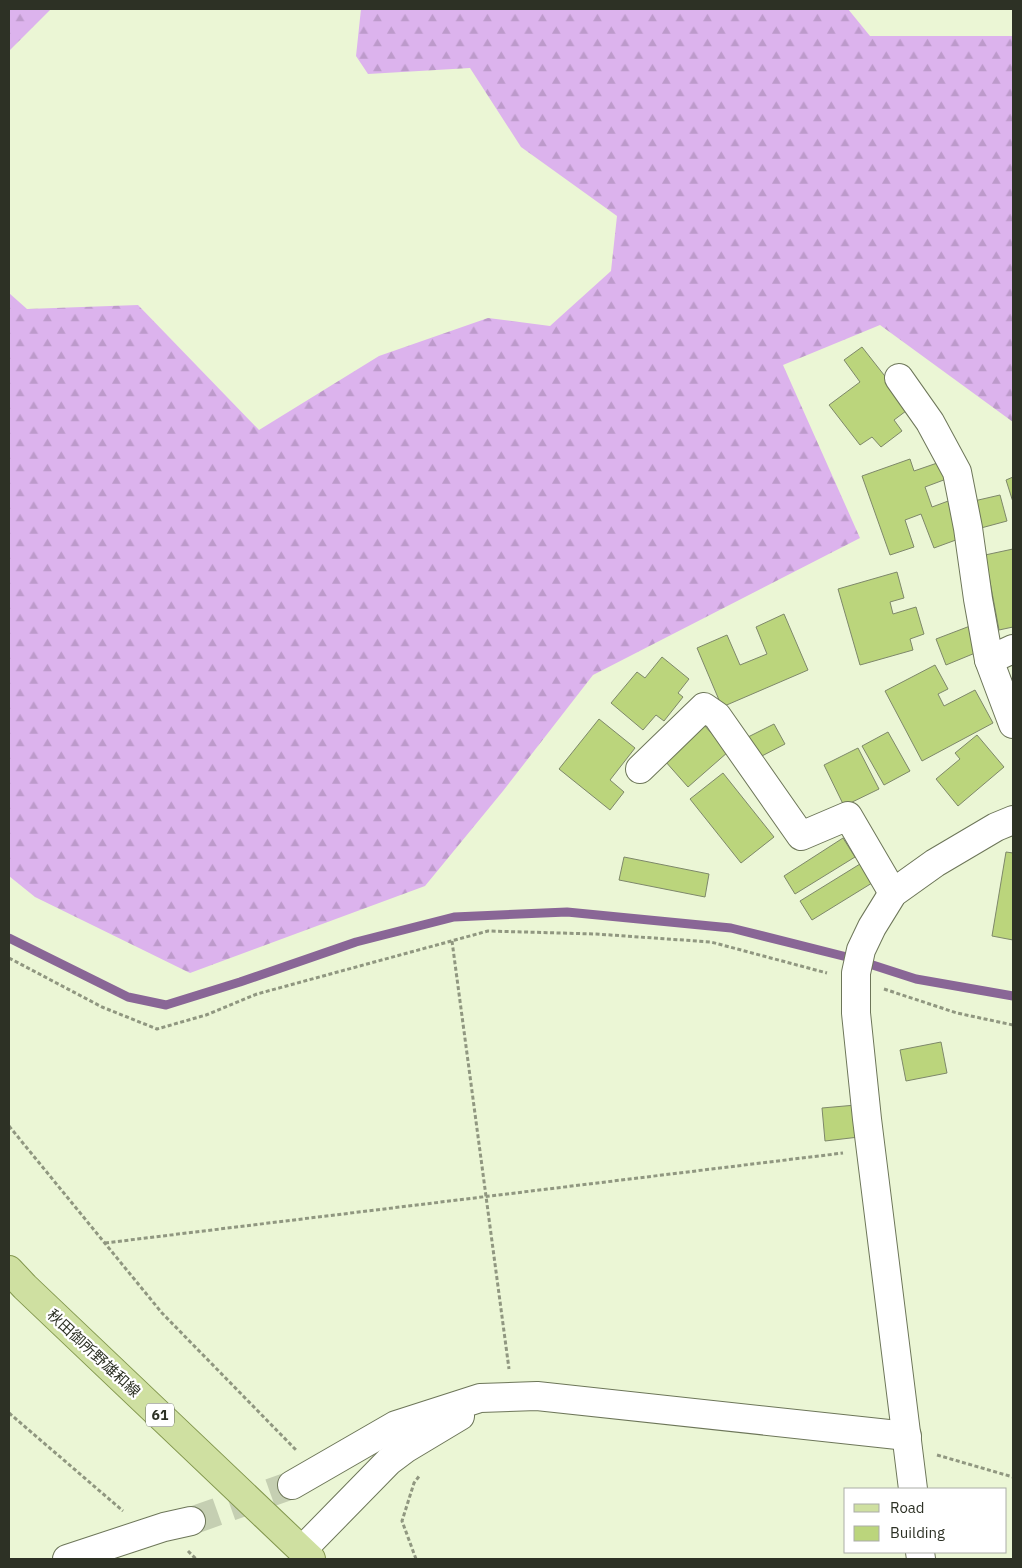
<svg xmlns="http://www.w3.org/2000/svg" width="1022" height="1568" viewBox="0 0 1022 1568" font-family="'IBM Plex Sans','Noto Sans JP',sans-serif">
	<defs>
		<pattern id="forest-firs" width="22" height="20" patternUnits="userSpaceOnUse" patternTransform="scale(1.25)"><rect width="22" height="20" fill="#dcb3ed"/><path d="M5 1l3.5 6h-7zM16 11l3.5 6h-7z" fill="#bd9acb"/></pattern>
	</defs>
	<rect width="100%" height="100%" fill="#ebf6d5"/>
	<!-- forest -->
	<g fill="url(#forest-firs)">
		<polygon points="9,9 51,9 9,51"/>
		<polygon points="361,9 848,9 870,36 1013,36 1013,422 880,325 783,365 860,538 593,675 503,791 425,886 190,973 35,897 9,876 9,293 27,309 138,305 259,430 379,356 488,318 550,326 611,271 617,216 521,147 470,68 368,74 356,56"/>
	</g>
	<g fill="none" stroke-linecap="round" stroke-linejoin="round">
		<!-- stream -->
		<polyline stroke="#896696" stroke-width="9" points="9,938 128,997 166,1005 240,982 356,942 454,917 567,912 731,928 851,958 916,979 1013,996"/>
	</g>
	<!-- building -->
	<g fill="#bbd57c" stroke="#7e886a">
		<polygon points="862,347 910,408 894,420 902,431 881,447 872,437 860,445 829,405 860,382 844,360"/>
		<polygon points="910,459 914,471 943,461 949,478 925,487 932,507 951,500 964,537 934,548 921,514 905,520 914,547 890,555 862,476"/>
		<polygon points="1013,477 1013,502 1006,480"/>
		<polygon points="1000,495 1007,521 981,528 974,501"/>
		<polygon points="1013,549 1013,627 999,630 985,555"/>
		<polygon points="897,572 904,598 890,602 893,614 916,607 924,634 910,639 913,650 860,665 838,589"/>
		<polygon points="784,614 808,670 722,707 697,648 727,635 740,665 767,654 756,627"/>
		<polygon points="970,626 980,651 946,665 936,639"/>
		<polygon points="662,657 689,679 678,693 683,697 664,721 656,715 643,730 611,703 637,672 645,678"/>
		<polygon points="935,665 948,689 938,694 944,706 975,690 993,723 922,761 885,691"/>
		<polygon points="599,719 635,748 610,780 624,792 610,810 559,769"/>
		<polygon points="774,724 785,744 758,758 748,737"/>
		<polygon points="704,725 728,752 688,787 665,761"/>
		<polygon points="888,732 910,771 884,785 862,746"/>
		<polygon points="977,735 1004,767 958,806 936,779 960,759 955,753"/>
		<polygon points="858,748 879,789 844,806 824,765"/>
		<polygon points="723,773 774,837 741,863 690,799"/>
		<polygon points="843,838 855,857 795,894 784,876"/>
		<polygon points="1006,852 1013,853 1013,940 992,936"/>
		<polygon points="624,857 709,874 705,897 619,880"/>
		<polygon points="860,864 872,883 812,920 800,901"/>
		<polygon points="941,1042 947,1073 906,1081 900,1050"/>
		<polygon points="856,1105 859,1137 825,1141 822,1108"/>
	</g>
	<g fill="none" stroke-linecap="round" stroke-linejoin="round">
		<!-- minor-tunnel -->
		<polyline stroke="#c5cfb2" stroke-width="28" stroke-dasharray="28 14" stroke-linecap="butt" points="191,1521 292,1485"/>
		<defs>
			<g id="minor">
				<polyline points="899,378 930,422 957,472 968,528 978,599 989,660 1013,724"/>
				<polyline points="989,660 1013,649"/>
				<polyline points="640,769 704,707 717,716 801,836 848,816 893,893"/>
				<polyline points="292,1485 396,1425 480,1398 537,1396 907,1436"/>
				<polyline points="913,1489 867,1119 856,1013 856,973 861,950 872,927 893,893 935,863 996,827 1013,820"/>
				<polyline points="302,1550 389,1461 405,1449 460,1416"/>
				<polyline points="920,1552 921,1559"/>
				<polyline points="67,1559 164,1527 191,1521"/>
			</g>
			<polyline id="primary" points="9,1270 25,1287 311,1559"/>
		</defs>
		<!-- minor casing -->
		<use href="#minor" stroke="#6d7659" stroke-width="30"/>
		<!-- primary casing -->
		<use href="#primary" stroke="#82964d" stroke-width="30"/>
		<!-- path -->
		<g stroke="#909780" stroke-width="3" stroke-dasharray="4 2.5" stroke-linecap="butt">
			<polyline points="452,941 509,1369"/>
			<polyline points="9,958 102,1007 157,1029 206,1015 257,994 488,931 596,934 711,942 827,973"/>
			<polyline points="884,989 957,1013 1013,1025"/>
			<polyline points="9,1126 162,1313 297,1451"/>
			<polyline points="105,1243 843,1153"/>
			<polyline points="9,1413 123,1511"/>
			<polyline points="937,1455 1013,1477"/>
			<polyline points="188,1551 196,1559"/>
			<polyline points="416,1559 402,1521 414,1483 420,1475"/>
		</g>
		<!-- minor -->
		<use href="#minor" stroke="#fff" stroke-width="28"/>
		<!-- primary -->
		<use href="#primary" stroke="#cfe0a1" stroke-width="28"/>
	</g>
	<g text-anchor="middle" dominant-baseline="central" stroke-width="4.5" stroke-linejoin="round" paint-order="stroke">
		<!-- shield labels -->
		<rect fill="#fff" stroke="#6c6f66" stroke-width="1" x="146" y="1403.5" width="28" height="23" rx="4"/>
		<g font-size="14" font-weight="bold" fill="#2d3125">
			<text x="160" y="1415">61</text>
		</g>
		<!-- street labels -->
		<g font-size="15" fill="#2d3125" stroke="#fff">
			<text transform="translate(94 1353) rotate(43)">秋田御所野雄和線</text>
		</g>
	</g>
	<!-- border -->
	<rect width="1022" height="1568" fill="none" stroke="#2d3125" stroke-width="20"/>
	<!-- legend -->
	<rect x="844" y="1488" width="162" height="65" fill="#ffffff" stroke="#abada8"/>
	<rect x="854" y="1504" width="25" height="8" fill="#cfe0a1" stroke="#abada8"/>
	<text x="890" y="1513" font-size="15" fill="#2d3125">Road</text>
	<rect x="854" y="1526" width="25" height="15" fill="#bbd57c" stroke="#abada8"/>
	<text x="890" y="1538" font-size="15" fill="#2d3125">Building</text>
</svg>
